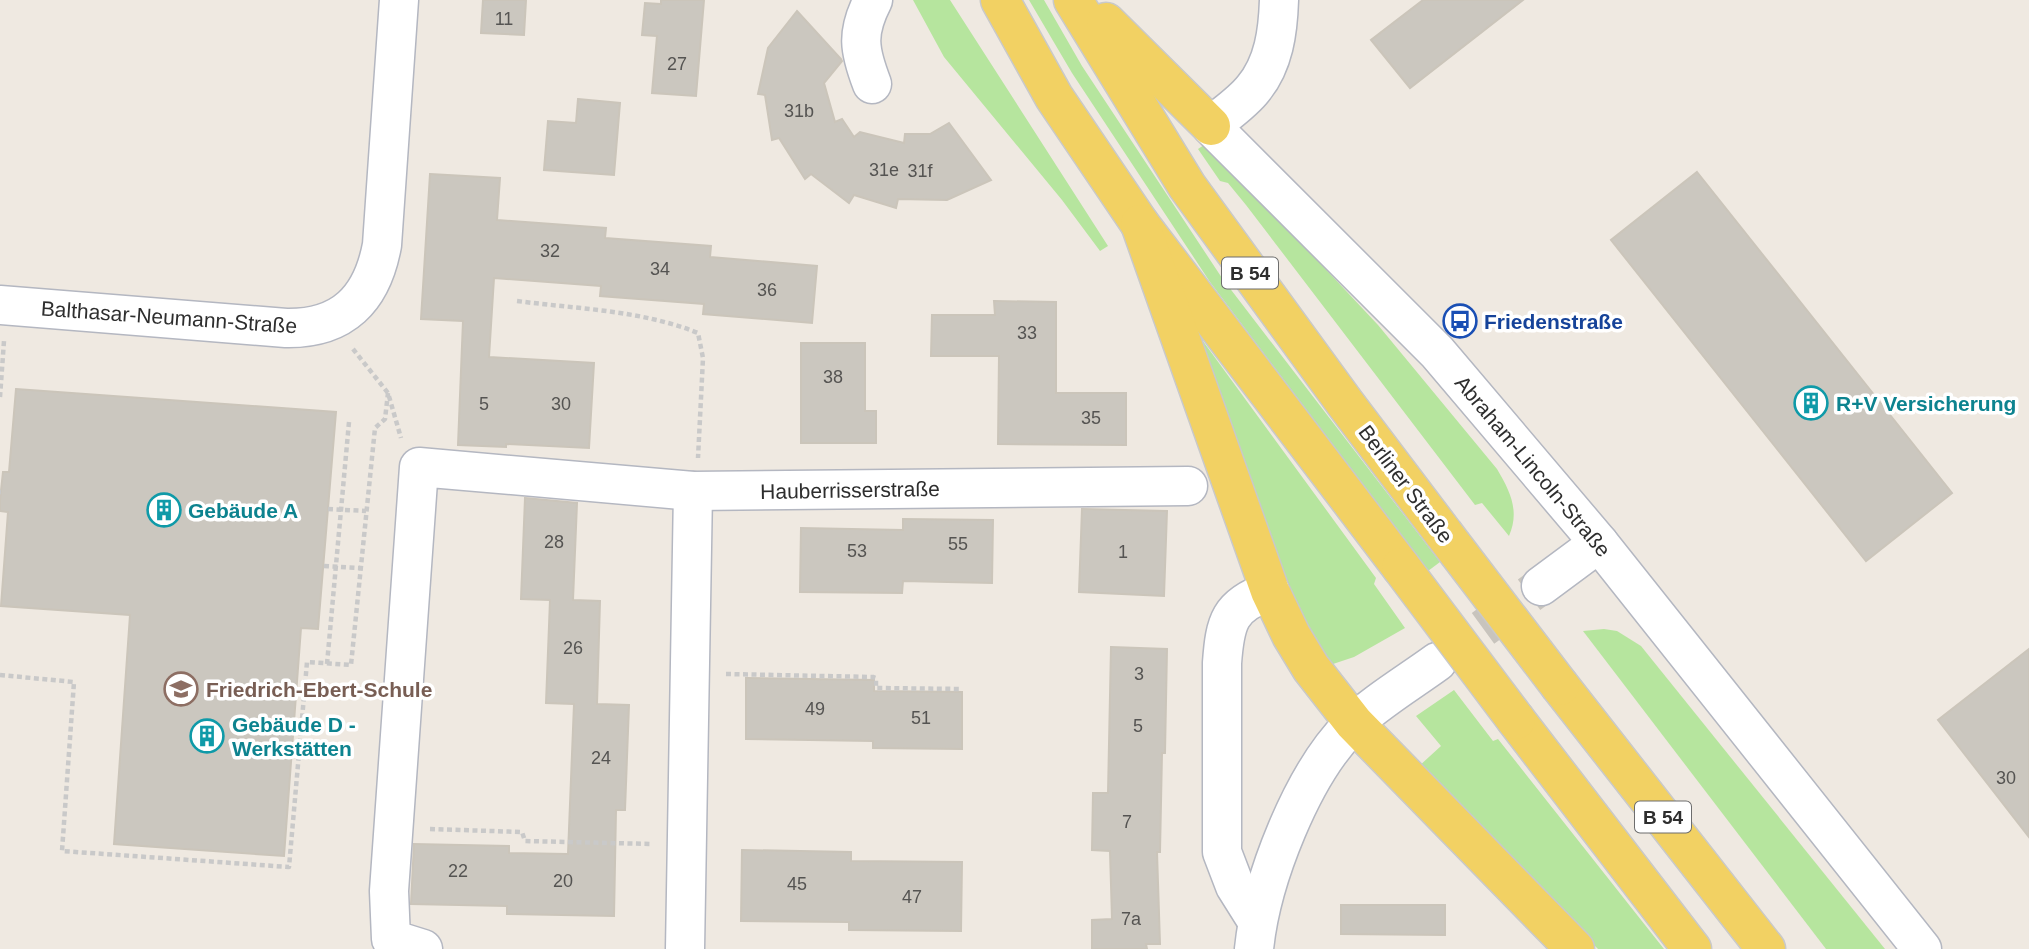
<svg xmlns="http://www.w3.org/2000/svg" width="2029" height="949" viewBox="0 0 2029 949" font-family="Helvetica,sans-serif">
	<rect width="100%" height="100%" fill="#efe9e1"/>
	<!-- grass -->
	<g fill="#b6e59e">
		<polygon points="913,0 950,0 1108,246 1100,251 1062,200 944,57"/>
		<polygon points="1029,0 1044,0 1082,66 1222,278 1440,562 1428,571 1210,282 1072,73"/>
		<path d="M 1204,145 L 1304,246 L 1378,325 L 1497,469 C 1510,491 1520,511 1509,536 L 1482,503 L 1475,505 L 1246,205 L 1228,183 L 1220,181 L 1198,149 Z"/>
		<polygon points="1189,322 1376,578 1374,584 1405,628 1354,657 1330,665 1305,621 1286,581"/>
		<polygon points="1604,629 1617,631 1641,646 1885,949 1826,949 1583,631"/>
		<polygon points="1454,690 1493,741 1498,739 1664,949 1598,949 1418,767 1441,746 1416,716"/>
	</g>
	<!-- building -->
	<g fill="#cbc7bf" stroke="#cbc5ba" stroke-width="2">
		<polygon points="483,0 526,0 524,35 481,33"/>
		<polygon points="661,0 704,0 696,96 652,93 657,36 642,35 645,3 661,4"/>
		<polygon points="1423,0 1523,0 1410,88 1371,40"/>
		<polygon points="797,11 841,59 842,61 824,83 835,122 842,119 854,137 860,132 904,143 905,134 930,134 949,123 991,180 947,200 898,199 896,208 854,195 849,203 811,174 805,179 779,138 772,140 765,95 758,94 768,48"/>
		<polygon points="578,99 620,103 614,175 544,170 548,121 576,123"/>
		<polygon points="1697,172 1952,493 1866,561 1611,240"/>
		<polygon points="430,174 500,178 497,220 606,228 605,238 711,246 710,257 817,266 812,323 703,314 704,304 600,296 601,286 494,278 489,357 594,363 589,448 506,444 506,447 458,445 463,321 421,319"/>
		<polygon points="994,301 1056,302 1056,393 1126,393 1126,445 998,444 999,356 931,356 932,315 995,315"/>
		<polygon points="801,343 865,343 865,411 876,411 876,443 801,443"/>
		<polygon points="16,389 336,412 318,629 301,628 284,856 114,844 130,615 1,606 8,512 0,511 0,500 3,472 9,472"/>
		<polygon points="525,498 577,503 573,600 600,601 597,704 629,705 625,810 616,810 614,916 507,914 507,906 411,904 414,844 509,846 509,853 568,854 574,704 546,703 550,600 521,599"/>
		<polygon points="1082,509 1167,511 1164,596 1079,592"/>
		<polygon points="903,519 993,520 992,583 903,581 902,593 800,592 801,528 903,530"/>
		<polygon points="1111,647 1167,649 1165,753 1162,753 1160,852 1157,852 1160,944 1146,944 1147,949 1092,949 1092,920 1112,919 1110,851 1092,850 1093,793 1108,793"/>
		<polygon points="2029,649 2029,837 1938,720"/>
		<polygon points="746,678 874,680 874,691 962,692 962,749 873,748 873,741 746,739"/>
		<polygon points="742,850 851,852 851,861 962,862 961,931 849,930 849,922 741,921"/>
		<polygon points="1341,905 1445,905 1445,935 1341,934"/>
	</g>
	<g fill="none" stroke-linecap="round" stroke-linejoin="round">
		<!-- minor-tunnel -->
		<polyline stroke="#c8c4bd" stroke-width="38" stroke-dasharray="38 19" stroke-linecap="butt" points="1437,662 1541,586"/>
		<defs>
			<g id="minor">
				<path d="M 1279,0 C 1278,31 1274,64 1253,89 C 1242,103 1225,114 1211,126 L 1437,352 L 1599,543 L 1922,949"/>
				<path d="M 872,84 C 859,50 856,33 873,0"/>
				<path d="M 0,305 L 286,328 C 343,329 372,299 382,245 L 399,0"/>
				<polyline points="1541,586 1599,543"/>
				<path d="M 1257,921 L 1235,886 L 1222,852 L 1222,663 C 1225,622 1229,605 1270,591"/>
				<polyline points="423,949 391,939 389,891 419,467 693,491 1188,486"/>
				<polyline points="685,949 693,491"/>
				<path d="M 1254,949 C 1261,880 1302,775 1351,726 C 1373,704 1411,681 1437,662"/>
			</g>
			<g id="major">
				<polyline points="1000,0 1054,97 1140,224 1401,567"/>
				<polyline points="1073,0 1187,186 1345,403 1444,534"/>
				<polyline points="1106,22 1211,126"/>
				<polyline points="1140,224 1270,591 1291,635 1311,668 1354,723 1575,949"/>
				<polyline points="1560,686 1766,949"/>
				<polyline points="1516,720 1692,949"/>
			</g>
		</defs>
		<!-- minor casing -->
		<use href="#minor" stroke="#b4b7c1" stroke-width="41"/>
		<!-- major casing -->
		<use href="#major" stroke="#c9c9c9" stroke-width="41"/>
		<!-- path -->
		<g stroke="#c9c9c9" stroke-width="4.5" stroke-dasharray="5 3.5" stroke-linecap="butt">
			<path d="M 517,301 C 578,309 641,310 698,333 L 703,358 L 698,458"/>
			<polyline points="353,349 388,393 401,438"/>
			<polyline points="0,397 4,341"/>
			<polyline points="0,492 1,492"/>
			<polyline points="327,664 349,422"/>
			<polyline points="726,674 873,677 876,678 876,688 962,689"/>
			<polyline points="0,675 74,682 62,851 289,867 307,662 351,665 375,428 385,419 388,393"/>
			<polyline points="430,829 522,832 525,841 652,844"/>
		</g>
		<!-- minor -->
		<use href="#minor" stroke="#fff" stroke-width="38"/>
		<!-- major -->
		<use href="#major" stroke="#f2d163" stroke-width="38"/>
		<defs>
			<g id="major-bridge">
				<polyline points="1444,534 1560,686"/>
				<polyline points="1401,567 1516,720"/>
			</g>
		</defs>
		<!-- major-bridge casing -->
		<use href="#major-bridge" stroke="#c9c9c9" stroke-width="41" stroke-linecap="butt"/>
		<!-- path-bridge -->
		<g stroke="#c9c9c9" stroke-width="4.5" stroke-dasharray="5 3.5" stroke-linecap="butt">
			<polyline points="328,509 366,511"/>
			<polyline points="324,566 360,568"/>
		</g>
		<!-- major-bridge -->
		<use href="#major-bridge" stroke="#f2d163" stroke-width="38"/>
	</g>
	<!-- icons -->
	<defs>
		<symbol id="bus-ring" viewBox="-11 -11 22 22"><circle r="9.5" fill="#fff" stroke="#1a4fb4" stroke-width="1.5"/><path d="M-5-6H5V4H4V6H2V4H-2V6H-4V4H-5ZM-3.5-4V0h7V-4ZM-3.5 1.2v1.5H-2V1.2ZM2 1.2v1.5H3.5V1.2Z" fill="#1a4fb4"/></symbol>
		<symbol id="building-ring" viewBox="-11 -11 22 22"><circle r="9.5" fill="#fff" stroke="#0f9aa8" stroke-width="1.5"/><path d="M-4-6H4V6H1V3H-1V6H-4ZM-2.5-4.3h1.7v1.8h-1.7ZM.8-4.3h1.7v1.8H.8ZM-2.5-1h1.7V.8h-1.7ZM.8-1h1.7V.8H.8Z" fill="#0f9aa8"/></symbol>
		<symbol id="school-ring" viewBox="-11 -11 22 22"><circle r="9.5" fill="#fff" stroke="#8d6e63" stroke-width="1.5"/><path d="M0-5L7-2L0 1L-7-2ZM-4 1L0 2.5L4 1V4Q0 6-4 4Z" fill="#8d6e63"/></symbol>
	</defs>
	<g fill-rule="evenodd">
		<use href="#bus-ring" x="1441" y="302" width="38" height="38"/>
		<use href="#building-ring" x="1792" y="384" width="38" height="38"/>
		<use href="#building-ring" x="145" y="491" width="38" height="38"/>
		<use href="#school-ring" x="162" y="670" width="38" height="38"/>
		<use href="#building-ring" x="188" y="717" width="38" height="38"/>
	</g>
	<g text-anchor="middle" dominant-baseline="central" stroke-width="7" stroke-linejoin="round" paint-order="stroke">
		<!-- number labels -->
		<g font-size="18" fill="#555452">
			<text x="504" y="19">11</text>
			<text x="677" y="64">27</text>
			<text x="799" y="111">31b</text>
			<text x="884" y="170">31e</text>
			<text x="920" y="171">31f</text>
			<text x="550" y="251">32</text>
			<text x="660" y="269">34</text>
			<text x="767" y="290">36</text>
			<text x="1027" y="333">33</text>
			<text x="833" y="377">38</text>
			<text x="484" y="404">5</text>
			<text x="561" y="404">30</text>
			<text x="1091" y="418">35</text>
			<text x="554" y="542">28</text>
			<text x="958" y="544">55</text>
			<text x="857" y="551">53</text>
			<text x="1123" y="552">1</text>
			<text x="573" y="648">26</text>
			<text x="1139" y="674">3</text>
			<text x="815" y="709">49</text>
			<text x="921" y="718">51</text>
			<text x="1138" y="726">5</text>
			<text x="601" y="758">24</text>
			<text x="2006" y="778">30</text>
			<text x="1127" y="822">7</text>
			<text x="458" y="871">22</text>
			<text x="563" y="881">20</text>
			<text x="797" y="884">45</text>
			<text x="912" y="897">47</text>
			<text x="1131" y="919">7a</text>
		</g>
		<!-- shield labels -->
		<g fill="#fff" stroke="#6d6d6d" stroke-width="2">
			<rect x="1222" y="257.5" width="56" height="31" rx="5"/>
			<rect x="1635" y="801.5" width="56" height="31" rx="5"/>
		</g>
		<g font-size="19" font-weight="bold" fill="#2e2e2e">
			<text x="1250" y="273">B 54</text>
			<text x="1663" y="817">B 54</text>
		</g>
		<!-- street labels -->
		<g font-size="21" fill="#2e2e2e" stroke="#fff">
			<text transform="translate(169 317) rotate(4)">Balthasar-Neumann-Straße</text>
			<text transform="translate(1533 466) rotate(50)">Abraham-Lincoln-Straße</text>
			<text transform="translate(1406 484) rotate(53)">Berliner Straße</text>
			<text transform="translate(850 490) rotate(-1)">Hauberrisserstraße</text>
		</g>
		<!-- transit labels -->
		<g font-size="21" font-weight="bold" fill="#164399" stroke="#fff" text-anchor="start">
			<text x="1484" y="321">Friedenstraße</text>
		</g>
		<!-- culture labels -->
		<g font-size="21" font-weight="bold" fill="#0d838f" stroke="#fff" text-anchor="start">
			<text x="1836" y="403">R+V Versicherung</text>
			<text x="188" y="510">Gebäude A</text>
			<text x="232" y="724">Gebäude D -<tspan x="232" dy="24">Werkstätten</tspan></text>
		</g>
		<!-- education labels -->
		<g font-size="21" font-weight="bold" fill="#785e54" stroke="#fff" text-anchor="start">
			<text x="206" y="689">Friedrich-Ebert-Schule</text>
		</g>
	</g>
</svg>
